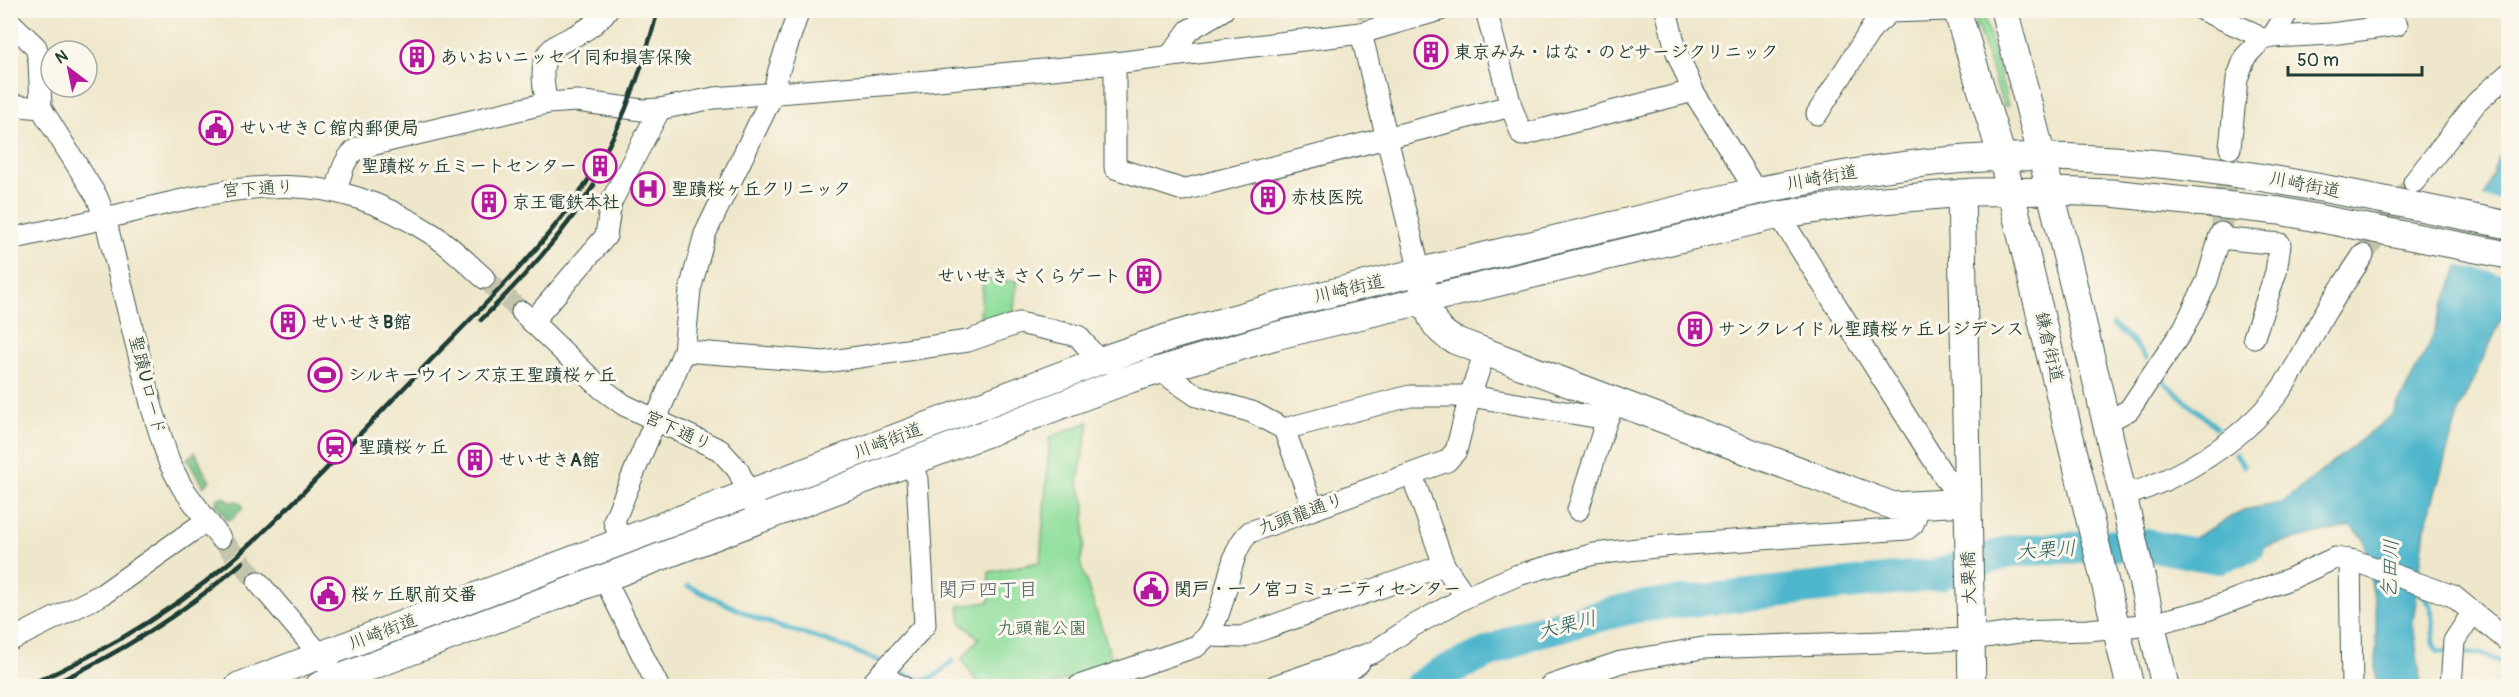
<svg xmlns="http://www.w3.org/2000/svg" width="2519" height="697" viewBox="0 0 2519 697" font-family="Pangolin,'Klee One',sans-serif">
	<rect width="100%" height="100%" fill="#fbf7ec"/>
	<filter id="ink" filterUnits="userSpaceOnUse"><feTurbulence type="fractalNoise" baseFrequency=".0167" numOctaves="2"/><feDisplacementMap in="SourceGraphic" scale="12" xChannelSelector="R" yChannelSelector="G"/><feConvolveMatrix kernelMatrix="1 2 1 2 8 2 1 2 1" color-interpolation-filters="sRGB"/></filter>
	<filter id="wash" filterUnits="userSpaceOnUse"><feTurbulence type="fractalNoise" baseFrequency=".008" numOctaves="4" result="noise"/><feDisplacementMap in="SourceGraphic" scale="24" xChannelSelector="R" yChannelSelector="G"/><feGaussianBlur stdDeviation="1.35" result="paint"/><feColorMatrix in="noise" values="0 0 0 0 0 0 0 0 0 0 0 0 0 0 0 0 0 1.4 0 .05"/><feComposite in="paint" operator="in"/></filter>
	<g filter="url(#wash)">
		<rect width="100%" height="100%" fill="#efe7cb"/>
		<!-- green -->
		<g fill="#8fde9d" stroke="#578e68" stroke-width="1.5">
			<polygon points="1353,11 1405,11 1359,23"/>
			<polygon points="1972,11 1983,11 2008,106 2003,105"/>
			<polygon points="983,280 1017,281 1013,317 979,327"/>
			<polygon points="1089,422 1078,481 1085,504 1084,545 1080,563 1113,662 1049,686 979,686 962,659 979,638 961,623 959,606 989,602 989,572 1040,562 1050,437"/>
		</g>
		<!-- forest -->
		<g fill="#73bd84" stroke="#497d5c" stroke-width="1.5">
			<path d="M 195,452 C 202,462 201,471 210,480 L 206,485 L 203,486 L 187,459 Z"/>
			<polygon points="225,497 230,502 237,501 241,503 243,508 232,519 227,520 216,503 218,498"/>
		</g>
		<!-- water -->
		<polygon fill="#4eb6cc" stroke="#367a80" stroke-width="1.5" points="2508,145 2508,306 2460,407 2425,528 2413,623 2421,686 2376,686 2376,611 2364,538 2351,526 2218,558 2173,550 2243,510 2282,503 2392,415 2430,343 2496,164"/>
		<!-- pier -->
		<polygon fill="#efe7cb" points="2480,197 2508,203 2508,275 2455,265"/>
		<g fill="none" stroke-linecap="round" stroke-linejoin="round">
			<!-- stream -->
			<g stroke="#4eb6cc" stroke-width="5">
				<polyline points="2113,325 2130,339 2146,358"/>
				<polyline points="2164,382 2217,428"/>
				<polyline points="2236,454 2244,466"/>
				<polyline points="688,586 758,619 836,644 879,661"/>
				<polyline points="2422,593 2431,606 2434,643 2438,651 2449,651"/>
				<polyline points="2458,652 2481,654 2508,664"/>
				<path d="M 898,671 C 929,685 928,683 952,661"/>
			</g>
			<!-- river -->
			<polyline stroke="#4eb6cc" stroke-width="32" points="1419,686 1439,674 1532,633 1636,607 1940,574 2011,551 2141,544 2218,558 2249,547"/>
		</g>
	</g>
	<g filter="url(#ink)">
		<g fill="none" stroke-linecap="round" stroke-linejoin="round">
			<!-- minor-tunnel -->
			<g stroke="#c5c5ad" stroke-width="21" stroke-dasharray="21 10" stroke-linecap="butt">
				<polyline points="2221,233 2229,158"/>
				<polyline points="2363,255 2414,182"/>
				<polyline points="484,278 522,312"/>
				<polyline points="220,538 258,582"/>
			</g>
			<defs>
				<g id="minor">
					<polyline points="1486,10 1511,106"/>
					<polyline points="1666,10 1676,50 1693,91 1756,191"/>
					<polyline points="2202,10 2251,32 2261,40 2272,37 2289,10"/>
					<polyline points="10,22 36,47 39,61 41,108 97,197 105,218 152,408 169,462 182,487 220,538"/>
					<polyline points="1361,33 1420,272"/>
					<polyline points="2272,37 2331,34 2397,25"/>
					<polyline points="1170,56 1189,30 1223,10"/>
					<polyline points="1115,63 1115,168 1183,190 1511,106 1522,135 1693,91"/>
					<path d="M 547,103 C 529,27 574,54 607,10"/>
					<polyline points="10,105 41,108"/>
					<polyline points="1817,114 1872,28 1890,12 1947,10"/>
					<polyline points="2230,148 2237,79 2245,57 2261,40"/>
					<polyline points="2414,182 2476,103 2508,74"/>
					<path d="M 336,192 C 341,175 343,158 358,148 L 547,103 L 577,101 L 642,110 L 660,109 L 714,98 L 907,83 L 1115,63 L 1361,33 L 1440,10"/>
					<polyline points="1779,215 1947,481 1967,502"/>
					<polyline points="2219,238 2280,244 2276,272 2254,337"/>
					<path d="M 10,239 C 52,230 94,221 135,211 C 250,183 326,166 432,234 C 451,246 467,263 484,278"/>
					<polyline points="522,312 601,388 624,405 720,450 738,470 760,518"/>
					<polyline points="532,322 606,236 611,202 660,109"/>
					<polyline points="684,351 825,362 968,341 1019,323 1078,336 1099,361 1113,363"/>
					<polyline points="1150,369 1159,370 1197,396 1252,412 1284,429 1313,508"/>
					<polyline points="2106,422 2129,410 2184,328 2207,281 2221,233"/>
					<polyline points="1284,429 1410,396 1470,396 1607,419"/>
					<polyline points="1412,475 1444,565 1466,597"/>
					<path d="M 2124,496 C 2181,478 2239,443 2276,396 C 2296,371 2309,340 2325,313 C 2337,293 2351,274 2363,255"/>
					<polyline points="1578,510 1607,419 1613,408"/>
					<polyline points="621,542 614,521 684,351 690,290 705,234 773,94 779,70 799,10"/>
					<polyline points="2350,560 2352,686"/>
					<polyline points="604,578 658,686"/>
					<polyline points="258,582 321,656 341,686"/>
					<polyline points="1210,636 1241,637 1444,565"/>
					<polyline points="10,638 13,639 103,594 206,521"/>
					<polyline points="882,672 893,682 902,686"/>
					<polyline points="870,686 925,625 917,479 911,462"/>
					<path d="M 1079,686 L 1197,646 C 1232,616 1223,555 1250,532 L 1447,461 L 1456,451 L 1470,396 L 1485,352"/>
					<polyline points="1275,686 1374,652 1413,626 1466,597 1518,575 1594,554 1673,545 1907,529 1913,524 1920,505"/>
					<polyline points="1329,686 1359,663"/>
					<polyline points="1550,686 1621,662 1703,648 1971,639 2019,632 2088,630 2152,624 2207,610 2292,578 2335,558 2355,561 2453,596 2508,641"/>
					<polyline points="2451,686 2454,641 2473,612"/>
				</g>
				<g id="major">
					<polyline points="1957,10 2002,157 2019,226 2130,686"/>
					<path d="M 2004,10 C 2063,234 2117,460 2165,686"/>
					<polyline points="1961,193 1972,686"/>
					<path d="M 1422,282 C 1427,307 1430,328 1454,340 L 1893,506 L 1967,502"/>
					<path d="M 239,686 L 1099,361 L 1175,335 L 1285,304 L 1756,191 C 1850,172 1947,155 2043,157 C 2201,159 2355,194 2508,225"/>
					<polyline points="319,686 1130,379 1275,336 1779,215 1872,201 1975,192 2051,191 2111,193 2280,211 2508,255"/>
				</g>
			</defs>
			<!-- minor casing -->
			<use href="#minor" stroke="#3e564b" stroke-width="23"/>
			<!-- major casing -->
			<use href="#major" stroke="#3e564b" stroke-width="29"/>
			<!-- minor -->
			<use href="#minor" stroke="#fff" stroke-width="21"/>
			<!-- major -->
			<use href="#major" stroke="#fff" stroke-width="27"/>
			<!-- rail -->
			<g stroke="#1f3d34" stroke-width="4.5">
				<path d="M 481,320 C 522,279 563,235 594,185"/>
				<path d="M 26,686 C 109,651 191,600 257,538 C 315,483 369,424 424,367 C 486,303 554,239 600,161 C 627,115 644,62 658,10"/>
				<path d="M 49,686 C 119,654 185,612 243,562"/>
			</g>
		</g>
	</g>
	<!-- icons -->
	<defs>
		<symbol id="building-ring" viewBox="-11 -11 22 22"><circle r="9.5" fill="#fbf7ec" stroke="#b5179e" stroke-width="1.5"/><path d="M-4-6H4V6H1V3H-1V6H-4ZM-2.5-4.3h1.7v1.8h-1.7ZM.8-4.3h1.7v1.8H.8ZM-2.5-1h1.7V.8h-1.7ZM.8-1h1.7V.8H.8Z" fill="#b5179e"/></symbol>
		<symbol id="civic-ring" viewBox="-11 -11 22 22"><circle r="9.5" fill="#fbf7ec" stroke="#b5179e" stroke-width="1.5"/><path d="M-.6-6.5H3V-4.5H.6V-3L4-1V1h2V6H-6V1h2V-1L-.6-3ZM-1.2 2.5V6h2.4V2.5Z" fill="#b5179e"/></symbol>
		<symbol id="hospital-ring" viewBox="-11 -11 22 22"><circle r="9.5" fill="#fbf7ec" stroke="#b5179e" stroke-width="1.5"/><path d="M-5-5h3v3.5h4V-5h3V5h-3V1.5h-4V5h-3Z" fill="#b5179e"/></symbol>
		<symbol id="stadium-ring" viewBox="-11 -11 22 22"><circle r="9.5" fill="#fbf7ec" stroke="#b5179e" stroke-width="1.5"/><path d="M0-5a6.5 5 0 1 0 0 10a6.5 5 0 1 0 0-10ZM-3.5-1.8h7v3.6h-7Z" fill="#b5179e"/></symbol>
		<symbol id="station-ring" viewBox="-11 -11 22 22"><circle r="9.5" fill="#fbf7ec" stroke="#b5179e" stroke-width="1.5"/><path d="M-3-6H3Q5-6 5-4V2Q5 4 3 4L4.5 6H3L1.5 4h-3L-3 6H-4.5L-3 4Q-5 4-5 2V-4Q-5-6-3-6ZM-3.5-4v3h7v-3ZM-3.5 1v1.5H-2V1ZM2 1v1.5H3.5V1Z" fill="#b5179e"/></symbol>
	</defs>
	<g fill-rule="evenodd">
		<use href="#building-ring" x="1412" y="33" width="38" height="38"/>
		<use href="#building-ring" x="398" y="38" width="38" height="38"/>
		<use href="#civic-ring" x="197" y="109" width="38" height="38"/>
		<use href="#building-ring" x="581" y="147" width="38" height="38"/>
		<use href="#hospital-ring" x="629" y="170" width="38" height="38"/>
		<use href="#building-ring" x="1249" y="178" width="38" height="38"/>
		<use href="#building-ring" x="470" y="183" width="38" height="38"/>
		<use href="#building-ring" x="1125" y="257" width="38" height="38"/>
		<use href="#building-ring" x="269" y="303" width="38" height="38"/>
		<use href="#building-ring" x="1676" y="310" width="38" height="38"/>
		<use href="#stadium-ring" x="306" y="356" width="38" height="38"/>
		<use href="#station-ring" x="316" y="428" width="38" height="38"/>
		<use href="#building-ring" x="456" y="441" width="38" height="38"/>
		<use href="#civic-ring" x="1132" y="570" width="38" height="38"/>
		<use href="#civic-ring" x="309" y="575" width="38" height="38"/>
	</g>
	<g text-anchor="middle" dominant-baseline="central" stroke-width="6" stroke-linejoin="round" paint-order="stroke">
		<!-- poi labels -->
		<g font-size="18" font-weight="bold" fill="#1f3d34" stroke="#fbf7ec" text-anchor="start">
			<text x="1454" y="52">東京みみ・はな・のどサージクリニック</text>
			<text x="440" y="57">あいおいニッセイ同和損害保険</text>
			<text x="239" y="128">せいせきＣ館内郵便局</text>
			<text x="577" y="166" text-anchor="end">聖蹟桜ヶ丘ミートセンター</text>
			<text x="671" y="189">聖蹟桜ヶ丘クリニック</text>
			<text x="1291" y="197">赤枝医院</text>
			<text x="512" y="202">京王電鉄本社</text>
			<text x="1121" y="276" text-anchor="end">せいせき さくらゲート</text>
			<text x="311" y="322">せいせきB館</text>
			<text x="1718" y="329">サンクレイドル聖蹟桜ヶ丘レジデンス</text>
			<text x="348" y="375">シルキーウインズ京王聖蹟桜ヶ丘</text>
			<text x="358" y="447">聖蹟桜ヶ丘</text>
			<text x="498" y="460">せいせきA館</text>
			<text x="1174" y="589">関戸・一ノ宮コミュニティセンター</text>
			<text x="351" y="594">桜ヶ丘駅前交番</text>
		</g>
		<!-- street labels -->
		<g font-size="18" fill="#1f3d34" stroke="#fbf7ec">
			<text transform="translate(1822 178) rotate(-10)">川崎街道</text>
			<text transform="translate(2305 185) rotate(11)">川崎街道</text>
			<text transform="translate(258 189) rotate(-3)">宮下通り</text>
			<text transform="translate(1349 289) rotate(-13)">川崎街道</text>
			<text transform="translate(2049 347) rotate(77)">鎌倉街道</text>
			<text transform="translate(147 385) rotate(76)">聖蹟Uロード</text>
			<text transform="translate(678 431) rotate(25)">宮下通り</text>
			<text transform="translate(888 441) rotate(-21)">川崎街道</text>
			<text transform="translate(1301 514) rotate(-20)">九頭龍通り</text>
			<text transform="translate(1969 578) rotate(-92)">大栗橋</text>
			<text transform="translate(383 632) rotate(-21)">川崎街道</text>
		</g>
		<!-- park labels -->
		<g font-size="18" fill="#355d49" stroke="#fbf7ec">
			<text x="1042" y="628">九頭龍公園</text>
		</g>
		<!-- water labels -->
		<g font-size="20" font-style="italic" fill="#2d6162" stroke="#fbf7ec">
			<text transform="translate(2046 550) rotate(-4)">大栗川</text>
			<text transform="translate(2390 569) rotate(-87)">乞田川</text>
			<text transform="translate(1567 625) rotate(-14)">大栗川</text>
		</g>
		<!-- neighbourhood labels -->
		<g font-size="20" fill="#556472" stroke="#fbf7ec">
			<text x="988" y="589">関戸四丁目</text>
		</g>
	</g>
	<!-- margin -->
	<rect width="2519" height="697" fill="none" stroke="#fbf7ec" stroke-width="36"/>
	<!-- north arrow -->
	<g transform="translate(69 69) rotate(328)"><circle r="28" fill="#fbf7ec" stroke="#a3ada2" stroke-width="1.5"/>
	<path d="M0-4.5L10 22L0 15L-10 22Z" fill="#b5179e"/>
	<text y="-9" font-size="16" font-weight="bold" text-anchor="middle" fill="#1f3d34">N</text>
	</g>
	<!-- scale -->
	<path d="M2288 66v9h134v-9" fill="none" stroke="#1f3d34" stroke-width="3"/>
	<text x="2297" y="66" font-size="18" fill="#1f3d34" stroke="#fbf7ec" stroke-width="4.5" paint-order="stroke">50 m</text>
</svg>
